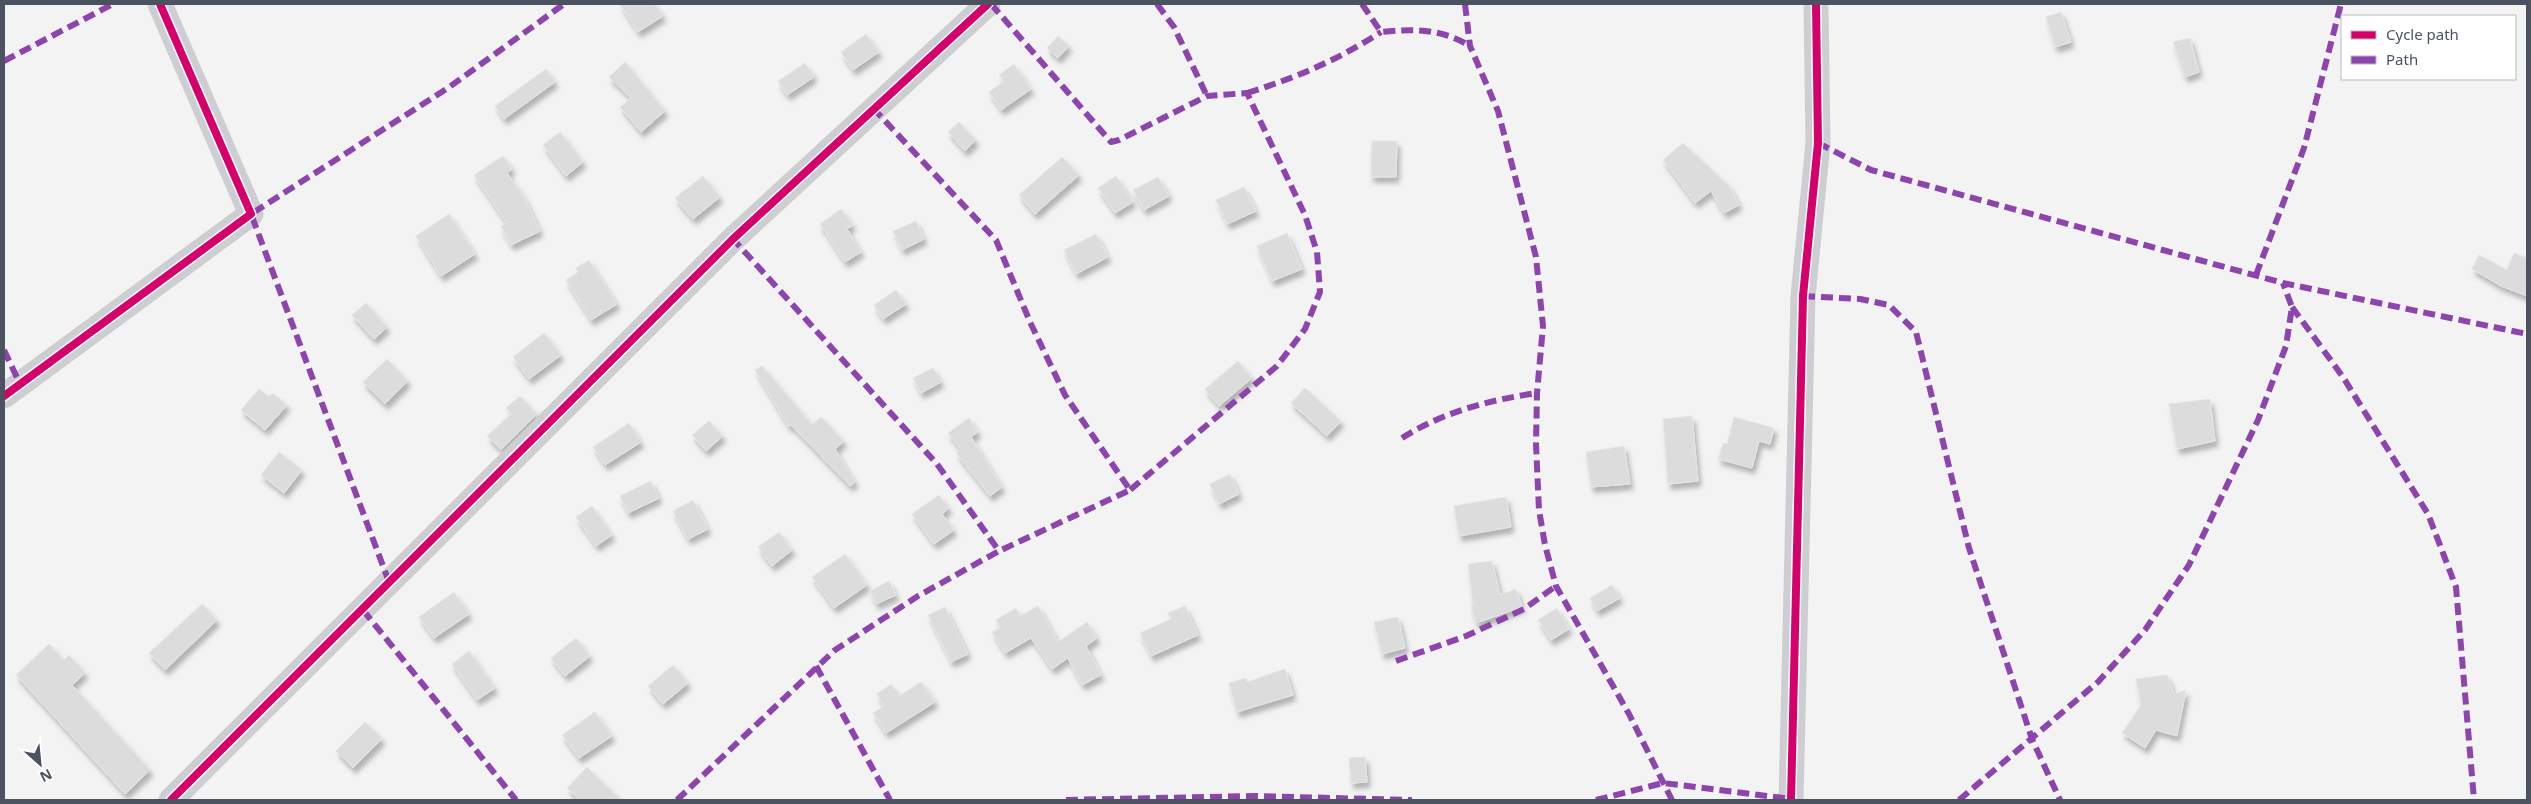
<svg xmlns="http://www.w3.org/2000/svg" width="2531" height="804" viewBox="0 0 2531 804" font-family="'Noto Sans',sans-serif">
	<defs>
		<filter id="shadow"><feDropShadow dx="3" dy="5.5" stdDeviation="2.5" flood-color="#0004"/></filter>
	</defs>
	<rect width="100%" height="100%" fill="#f3f3f3"/>
	<!-- building -->
	<g fill="#dcdcdd" stroke="#e4e5e6" filter="url(#shadow)">
		<polygon points="620,4 655,4 663,16 638,32"/>
		<polygon points="2061,12 2071,42 2055,47 2046,17"/>
		<polygon points="866,34 879,52 853,70 841,52"/>
		<polygon points="1058,36 1069,46 1058,58 1047,48"/>
		<polygon points="2190,38 2199,72 2185,77 2173,42"/>
		<polygon points="625,62 665,111 641,132 620,107 631,98 609,77"/>
		<polygon points="805,63 814,77 787,95 778,81"/>
		<polygon points="1014,64 1031,89 1001,110 989,92 1004,81 999,75"/>
		<polygon points="546,69 555,82 504,119 495,106"/>
		<polygon points="959,122 976,140 965,151 948,132"/>
		<polygon points="560,132 583,162 566,176 543,145"/>
		<polygon points="1372,141 1397,141 1396,177 1371,177"/>
		<polygon points="1683,143 1730,187 1739,205 1724,213 1711,191 1695,203 1663,160"/>
		<polygon points="503,156 512,169 507,173 525,199 540,231 511,245 501,226 507,223 474,175"/>
		<polygon points="1062,157 1079,175 1035,214 1019,195"/>
		<polygon points="703,176 720,197 693,219 675,198"/>
		<polygon points="1116,176 1133,202 1115,213 1098,188"/>
		<polygon points="1158,177 1169,196 1144,210 1133,190"/>
		<polygon points="1244,187 1256,211 1227,224 1216,200"/>
		<polygon points="841,209 853,225 847,229 861,252 845,262 820,224"/>
		<polygon points="449,214 475,254 441,276 416,236"/>
		<polygon points="916,221 924,239 902,250 893,231"/>
		<polygon points="1287,233 1302,269 1272,281 1257,246"/>
		<polygon points="1096,234 1108,257 1076,274 1064,250"/>
		<polygon points="2514,253 2527,258 2527,296 2501,286 2472,269 2479,255 2507,270"/>
		<polygon points="589,260 617,304 591,320 566,280 578,272 576,268"/>
		<polygon points="896,290 906,304 883,319 874,305"/>
		<polygon points="366,303 387,327 374,339 352,315"/>
		<polygon points="544,333 561,355 529,379 513,357"/>
		<polygon points="387,359 408,381 385,404 363,382"/>
		<polygon points="1238,361 1252,378 1219,406 1205,389"/>
		<polygon points="762,366 812,425 821,417 844,441 835,449 855,482 850,486 791,425 789,427 755,370"/>
		<polygon points="933,368 941,382 921,393 913,378"/>
		<polygon points="1305,388 1341,421 1327,436 1291,403"/>
		<polygon points="259,389 269,397 273,393 287,405 265,430 241,410"/>
		<polygon points="520,396 537,414 501,450 487,436 511,414 506,408"/>
		<polygon points="2210,399 2215,441 2177,449 2169,404"/>
		<polygon points="1692,416 1698,481 1668,484 1663,419"/>
		<polygon points="1734,417 1774,428 1770,444 1759,441 1752,468 1718,459 1723,443 1727,444"/>
		<polygon points="969,418 978,432 971,437 1002,487 990,496 956,453 961,450 948,433"/>
		<polygon points="709,421 723,436 706,451 692,435"/>
		<polygon points="629,423 641,442 605,465 593,447"/>
		<polygon points="1624,446 1630,484 1591,487 1586,452"/>
		<polygon points="279,452 302,470 284,493 261,475"/>
		<polygon points="1230,474 1239,494 1219,504 1210,484"/>
		<polygon points="651,481 659,498 628,513 620,496"/>
		<polygon points="939,495 949,508 942,514 954,530 934,544 912,514"/>
		<polygon points="1506,497 1511,527 1459,536 1454,506"/>
		<polygon points="693,500 708,529 688,539 673,511"/>
		<polygon points="592,506 612,535 596,546 576,517"/>
		<polygon points="779,532 792,550 772,566 758,547"/>
		<polygon points="845,554 867,585 834,608 812,577"/>
		<polygon points="1492,561 1500,595 1516,589 1522,607 1476,623 1471,606 1473,605 1468,564"/>
		<polygon points="889,581 896,595 876,604 870,591"/>
		<polygon points="1612,585 1620,598 1597,611 1590,598"/>
		<polygon points="454,592 469,614 434,638 419,617"/>
		<polygon points="202,604 217,620 165,670 149,653"/>
		<polygon points="1038,606 1058,642 1087,622 1097,638 1086,646 1101,675 1082,685 1068,658 1052,669 1031,638 1005,653 992,632 1000,628 996,620 1016,608 1020,616"/>
		<polygon points="1185,606 1198,635 1151,656 1140,633 1171,619 1168,613"/>
		<polygon points="945,607 968,654 951,662 928,615"/>
		<polygon points="1557,608 1569,629 1551,640 1538,620"/>
		<polygon points="1398,617 1405,648 1382,654 1374,622"/>
		<polygon points="576,638 590,656 565,676 551,658"/>
		<polygon points="49,644 64,660 69,655 85,673 72,685 150,770 125,794 16,675"/>
		<polygon points="469,651 495,688 477,700 452,664"/>
		<polygon points="673,665 688,683 663,704 648,686"/>
		<polygon points="1285,669 1293,695 1237,712 1229,683 1246,678 1247,682"/>
		<polygon points="2167,675 2174,694 2186,690 2177,736 2156,730 2145,748 2122,733 2141,705 2136,679"/>
		<polygon points="921,682 935,702 886,733 873,713 884,706 877,694 891,684 899,696"/>
		<polygon points="595,712 612,736 579,758 562,735"/>
		<polygon points="365,722 382,739 353,768 336,751"/>
		<polygon points="1365,757 1367,782 1351,783 1349,758"/>
		<polygon points="587,767 621,800 580,800 567,788"/>
	</g>
	<g fill="none" stroke-linecap="round" stroke-linejoin="round">
		<!-- minor -->
		<g stroke="#cdced1" stroke-width="25">
			<polyline points="4,396 251,214 160,4"/>
			<polyline points="171,800 733,239 988,4"/>
			<polyline points="1791,800 1803,296 1818,143 1816,4"/>
		</g>
		<!-- quiet -->
		<g stroke="#8e44ad" stroke-width="6" stroke-dasharray="12 6" stroke-linecap="butt">
			<polyline points="991,4 1111,142 1119,140 1207,96 1247,93 1305,215 1317,252 1320,292 1305,329 1277,366 1130,490"/>
			<polyline points="1157,4 1174,27 1207,96"/>
			<path d="M 1362,4 L 1381,32 C 1414,29 1440,28 1470,46"/>
			<polyline points="1465,4 1470,46 1498,111 1536,257 1543,326 1537,393 1536,444 1539,510 1545,545 1556,586 1629,714 1672,800"/>
			<polyline points="4,61 113,4"/>
			<path d="M 1247,93 C 1295,78 1338,60 1381,32"/>
			<polyline points="873,108 996,240 1030,322 1065,395 1130,490 999,551"/>
			<polyline points="1818,143 1871,170 2283,283 2527,334"/>
			<polyline points="2256,275 2304,148 2341,4"/>
			<polyline points="1803,296 1860,299 1889,305 1916,332 1969,548 2032,739 2060,800"/>
			<polyline points="2292,307 2343,377 2428,514 2456,587 2474,800"/>
			<polyline points="4,350 20,384"/>
			<path d="M 1402,438 C 1443,412 1489,400 1537,393"/>
			<polyline points="389,582 251,214 448,88 564,4"/>
			<polyline points="363,610 516,800"/>
			<polyline points="1396,661 1466,636 1524,609 1556,586"/>
			<polyline points="816,666 890,800"/>
			<polyline points="677,800 835,650 918,596 999,551 937,464 733,239"/>
			<polyline points="1066,800 1254,796 1412,800"/>
			<polyline points="1596,800 1663,783 1791,799"/>
			<polyline points="1959,800 2098,682 2145,630 2189,565 2258,420 2286,346 2292,307 2283,283"/>
		</g>
		<defs>
			<g id="cycleway">
				<polyline points="4,396 251,214 160,4"/>
				<polyline points="171,800 733,239 988,4"/>
				<polyline points="1791,800 1803,296 1818,143 1816,4"/>
			</g>
		</defs>
		<!-- cycleway casing -->
		<use href="#cycleway" stroke="#fff" stroke-width="11"/>
		<!-- cycleway -->
		<use href="#cycleway" stroke="#d6006c" stroke-width="8"/>
	</g>
	<!-- border -->
	<rect width="2531" height="804" fill="none" stroke="#4a535f" stroke-width="10"/>
	<!-- legend -->
	<rect x="2341" y="15" width="175" height="65" fill="#ffffff" stroke="#b7babf"/>
	<rect x="2351" y="31" width="25" height="8" fill="#d6006c" stroke="#b7babf"/>
	<text x="2386" y="40" font-size="15" fill="#4a535f">Cycle path</text>
	<rect x="2351" y="56" width="25" height="8" fill="#8e44ad" stroke="#b7babf"/>
	<text x="2386" y="65" font-size="15" fill="#4a535f">Path</text>
	<!-- north arrow -->
	<g transform="translate(40 764) rotate(153)" stroke="#ffffff" stroke-width="4" paint-order="stroke">
	<path d="M0-4L9 19L0 12L-9 19Z" fill="#4a535f"/>
	<text y="-8" font-size="14" font-weight="bold" text-anchor="middle" fill="#4a535f">N</text>
	</g>
</svg>
